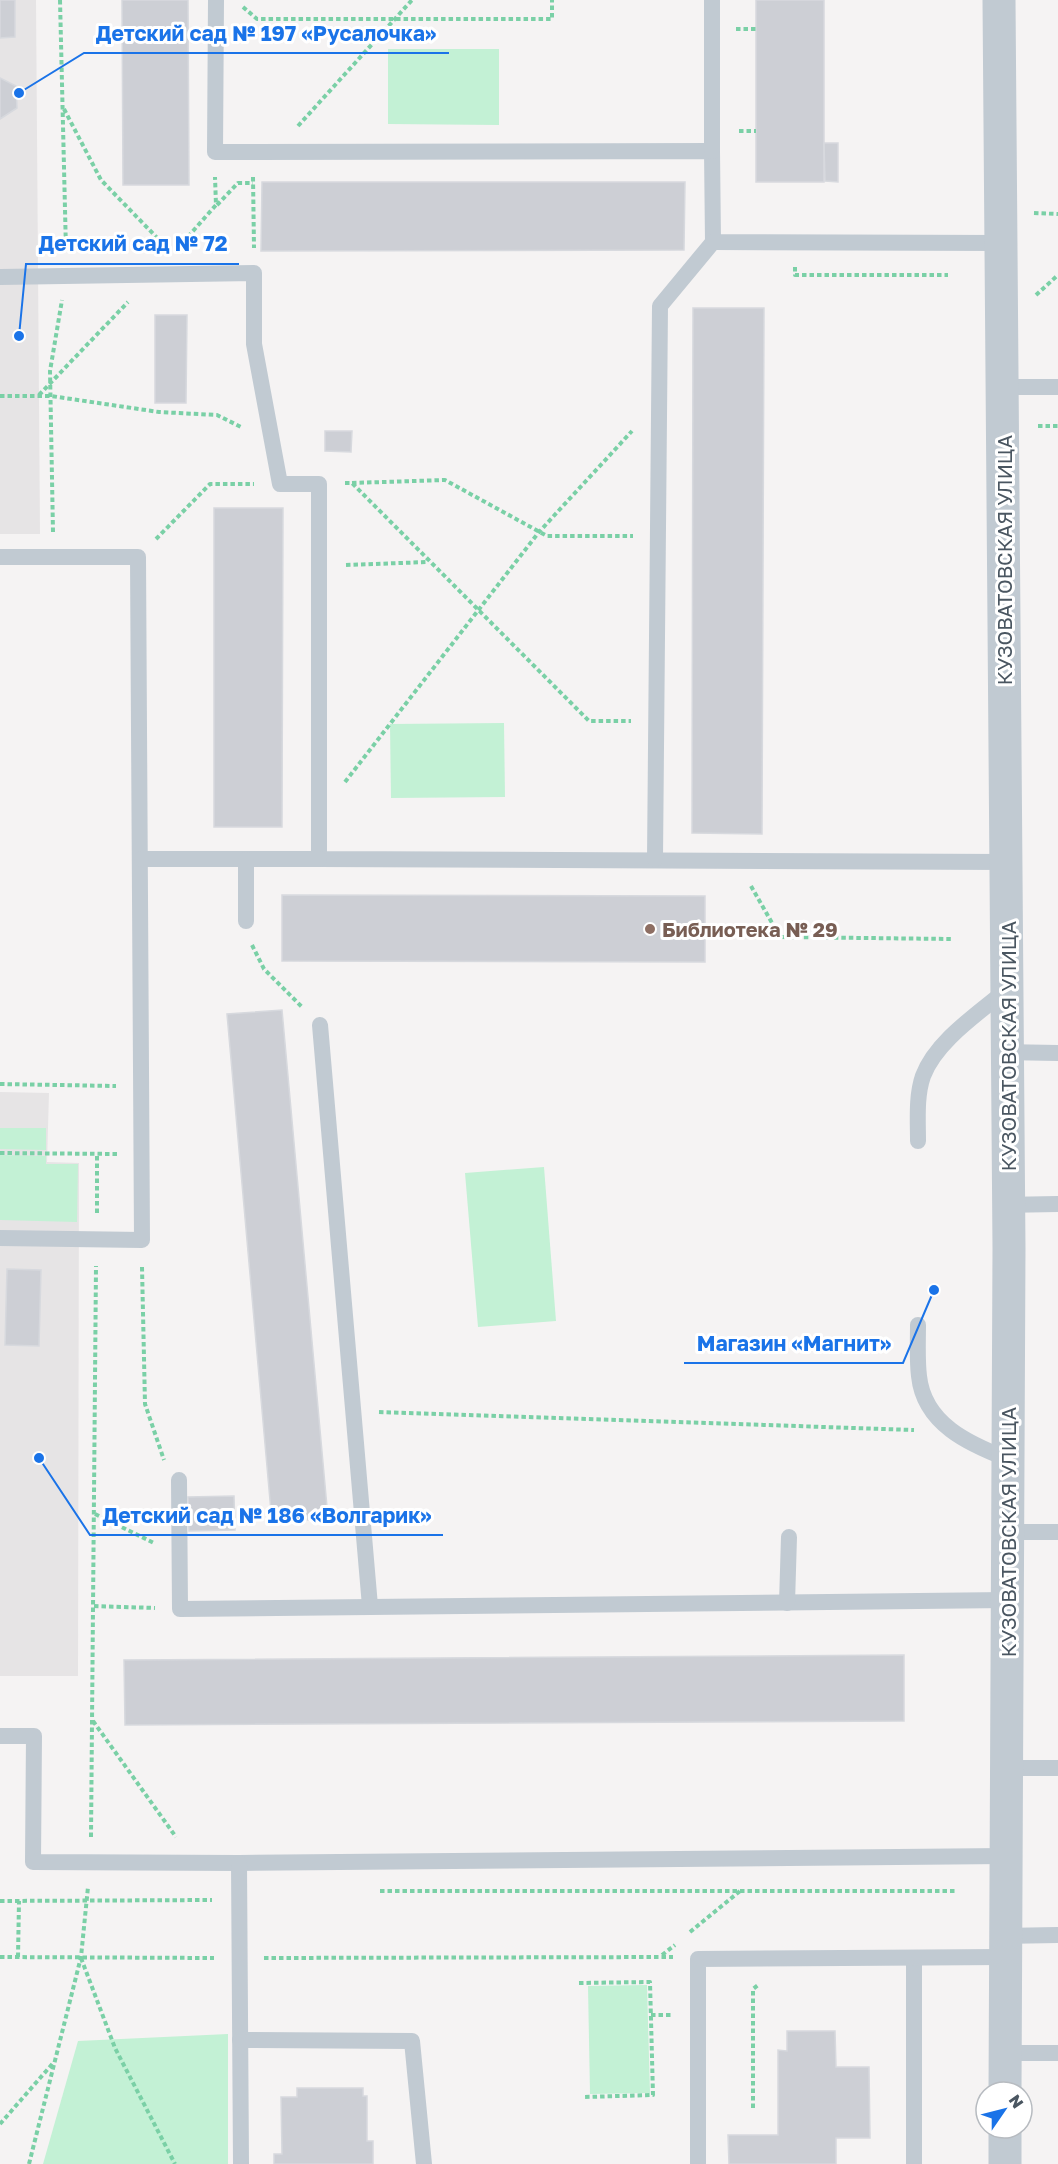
<svg xmlns="http://www.w3.org/2000/svg" width="1058" height="2164" viewBox="0 0 1058 2164" font-family="'Golos Text',sans-serif">
	<rect width="100%" height="100%" fill="#f5f3f3"/>
	<!-- education -->
	<g fill="#e6e4e5">
		<polygon points="0,0 36,0 40,534 0,534"/>
		<polygon points="0,1092 49,1093 47,1162 79,1163 78,1676 0,1676"/>
	</g>
	<!-- green -->
	<g fill="#c3f1d5">
		<polygon points="388,49 499,49 499,125 388,124"/>
		<polygon points="504,723 505,797 391,798 390,724"/>
		<polygon points="0,1128 46,1128 46,1150 0,1149"/>
		<polygon points="0,1155 46,1156 46,1164 78,1164 77,1222 0,1220"/>
		<polygon points="544,1167 556,1321 478,1327 465,1173"/>
		<polygon points="647,1985 650,2093 590,2094 588,1986"/>
		<polygon points="228,2034 228,2164 43,2164 78,2041"/>
	</g>
	<!-- building -->
	<g fill="#cdcfd5" stroke="#d7d9de" stroke-width="1.5">
		<polygon points="0,0 15,0 15,37 0,38"/>
		<polygon points="122,0 188,0 189,185 123,185"/>
		<rect x="756" y="0" width="68" height="182"/>
		<polygon points="0,78 16,86 17,108 0,119"/>
		<polygon points="824,143 838,143 838,182 825,181"/>
		<polygon points="262,182 685,182 684,250 261,251"/>
		<polygon points="693,308 764,308 762,834 692,833"/>
		<polygon points="155,315 187,315 186,403 155,403"/>
		<polygon points="325,431 352,431 351,452 325,451"/>
		<polygon points="214,508 283,508 282,827 214,827"/>
		<polygon points="282,895 705,896 705,962 282,961"/>
		<polygon points="282,1010 328,1518 272,1523 227,1014"/>
		<polygon points="7,1269 41,1270 39,1346 5,1345"/>
		<polygon points="234,1496 235,1530 189,1531 188,1497"/>
		<polygon points="904,1655 904,1721 125,1725 124,1660"/>
		<polygon points="787,2031 835,2031 836,2067 869,2067 870,2138 836,2138 836,2164 729,2164 728,2135 778,2135 778,2050 787,2051"/>
		<polygon points="297,2088 363,2088 363,2096 367,2096 367,2141 373,2141 373,2164 274,2164 274,2154 282,2154 281,2097 297,2097"/>
	</g>
	<g fill="none" stroke-linecap="round" stroke-linejoin="round">
		<!-- path -->
		<g stroke="#7ad0a6" stroke-width="4" stroke-dasharray="4.5 3" stroke-linecap="butt">
			<polyline points="60,0 66,251"/>
			<polyline points="243,7 257,19 552,19 552,0"/>
			<polyline points="736,29 756,29"/>
			<polyline points="64,109 101,180 167,248"/>
			<polyline points="298,126 412,0"/>
			<polyline points="739,131 756,131"/>
			<polyline points="253,177 254,248"/>
			<polyline points="217,205 238,183 253,183"/>
			<polyline points="1034,213 1058,214"/>
			<polyline points="178,248 216,205 215,177"/>
			<polyline points="795,267 795,275 948,275"/>
			<polyline points="1036,295 1058,275"/>
			<polyline points="39,395 128,302"/>
			<polyline points="0,396 51,396 159,412 217,415 241,427"/>
			<polyline points="1038,426 1058,426"/>
			<polyline points="345,483 352,483 589,721 631,721"/>
			<polyline points="352,483 445,480 547,536 633,536"/>
			<polyline points="53,532 50,371 62,300"/>
			<polyline points="156,539 210,484 254,484"/>
			<polyline points="346,565 428,562"/>
			<polyline points="345,782 539,532 632,431"/>
			<polyline points="751,886 780,937 951,939"/>
			<polyline points="252,945 264,969 303,1008"/>
			<polyline points="0,1084 116,1086"/>
			<polyline points="0,1153 117,1154"/>
			<polyline points="97,1213 97,1154"/>
			<polyline points="142,1267 145,1404 164,1460"/>
			<polyline points="379,1412 914,1430"/>
			<polyline points="95,1514 154,1543"/>
			<polyline points="94,1606 155,1608"/>
			<polyline points="93,1721 176,1837"/>
			<polyline points="91,1837 96,1266"/>
			<polyline points="380,1891 955,1891"/>
			<polyline points="0,1901 212,1900"/>
			<polyline points="690,1932 740,1891"/>
			<polyline points="662,1955 675,1945"/>
			<polyline points="0,1957 214,1958"/>
			<polyline points="18,1957 19,1901"/>
			<polyline points="81,1958 115,2048 175,2164"/>
			<polyline points="264,1958 673,1957"/>
			<polyline points="579,1983 650,1982 653,2095 585,2097"/>
			<polyline points="651,2015 673,2015"/>
			<polyline points="753,2108 753,1989 758,1985"/>
			<polyline points="0,2124 54,2062"/>
			<polyline points="29,2164 81,1957 88,1887"/>
		</g>
		<!-- service -->
		<g stroke="#c1cad2" stroke-width="16">
			<polyline points="216,0 215,152 712,151 713,242 1001,243"/>
			<polyline points="712,0 712,151"/>
			<polyline points="0,277 254,273 254,344 280,484 319,484 319,859 1006,862"/>
			<polyline points="1003,387 1058,387"/>
			<polyline points="0,557 138,557 142,1240 0,1238"/>
			<polyline points="142,859 319,859"/>
			<polyline points="655,859 660,306 713,242"/>
			<polyline points="246,860 246,921"/>
			<polyline points="320,1025 370,1606"/>
			<polyline points="1008,1052 1058,1053"/>
			<path d="M 918,1141 C 918,1120 916,1096 923,1076 C 936,1041 979,1013 1006,990"/>
			<polyline points="1009,1205 1058,1204"/>
			<path d="M 918,1325 C 918,1342 917,1360 919,1376 C 924,1424 969,1444 1008,1459"/>
			<polyline points="179,1480 180,1609 1007,1600"/>
			<polyline points="1008,1532 1058,1532"/>
			<polyline points="787,1603 789,1537"/>
			<polyline points="0,1736 34,1736 33,1862 239,1863 1005,1856"/>
			<polyline points="1006,1768 1058,1768"/>
			<polyline points="239,1863 241,2164"/>
			<polyline points="1005,1936 1058,1935"/>
			<polyline points="914,1958 914,2164"/>
			<polyline points="240,2040 412,2041 424,2164"/>
			<polyline points="1005,2053 1058,2053"/>
			<polyline points="698,2164 698,1959 1005,1957"/>
		</g>
		<!-- tertiary -->
		<g stroke="#c1cad2" stroke-width="33">
			<polyline points="999,0 1009,1248 1005,2092"/>
			<polyline points="1005,2128 1005,2164"/>
		</g>
	</g>
	<!-- markers -->
	<circle fill="#8d6e63" stroke="#fff" stroke-width="2" cx="650" cy="929" r="6"/>
	<g text-anchor="middle" dominant-baseline="central" stroke-width="6" stroke-linejoin="round" paint-order="stroke">
		<!-- street labels -->
		<g font-size="20" fill="#4a5661" stroke="#fff">
			<text transform="translate(1004 560) rotate(-90)">КУЗОВАТОВСКАЯ УЛИЦА</text>
			<text transform="translate(1008 1046) rotate(-90)">КУЗОВАТОВСКАЯ УЛИЦА</text>
			<text transform="translate(1008 1532) rotate(-90)">КУЗОВАТОВСКАЯ УЛИЦА</text>
		</g>
		<!-- education labels -->
		<g font-size="20" font-weight="bold" fill="#785e54" stroke="#fff" text-anchor="start">
			<text x="662" y="929">Библиотека № 29</text>
		</g>
	</g>
	<!-- callouts -->
	<path fill="none" stroke="#1a73e8" stroke-width="2" d="M19 93L84 53H449M19 336L26 264H239M934 1290L903 1363H684M39 1458L90 1535H443"/>
	<g fill="#1a73e8" stroke="#fff" stroke-width="2">
		<circle cx="19" cy="93" r="6"/>
		<circle cx="19" cy="336" r="6"/>
		<circle cx="934" cy="1290" r="6"/>
		<circle cx="39" cy="1458" r="6"/>
	</g>
	<g font-size="21" text-anchor="middle" font-weight="bold" fill="#1a73e8" stroke="#fff" stroke-width="6" stroke-linejoin="round" paint-order="stroke">
		<text x="266" y="41">Детский сад № 197 «Русалочка»</text>
		<text x="133" y="251">Детский сад № 72</text>
		<text x="794" y="1351">Магазин «Магнит»</text>
		<text x="267" y="1523">Детский сад № 186 «Волгарик»</text>
	</g>
	<!-- north arrow -->
	<g transform="translate(1004 2110) rotate(55)"><circle r="28" fill="#ffffff" stroke="#b7bbc0" stroke-width="1.5"/>
	<path d="M0-4.5L10 22L0 15L-10 22Z" fill="#1a73e8"/>
	<text y="-9" font-size="16" font-weight="bold" text-anchor="middle" fill="#4a5661">N</text>
	</g>
</svg>
